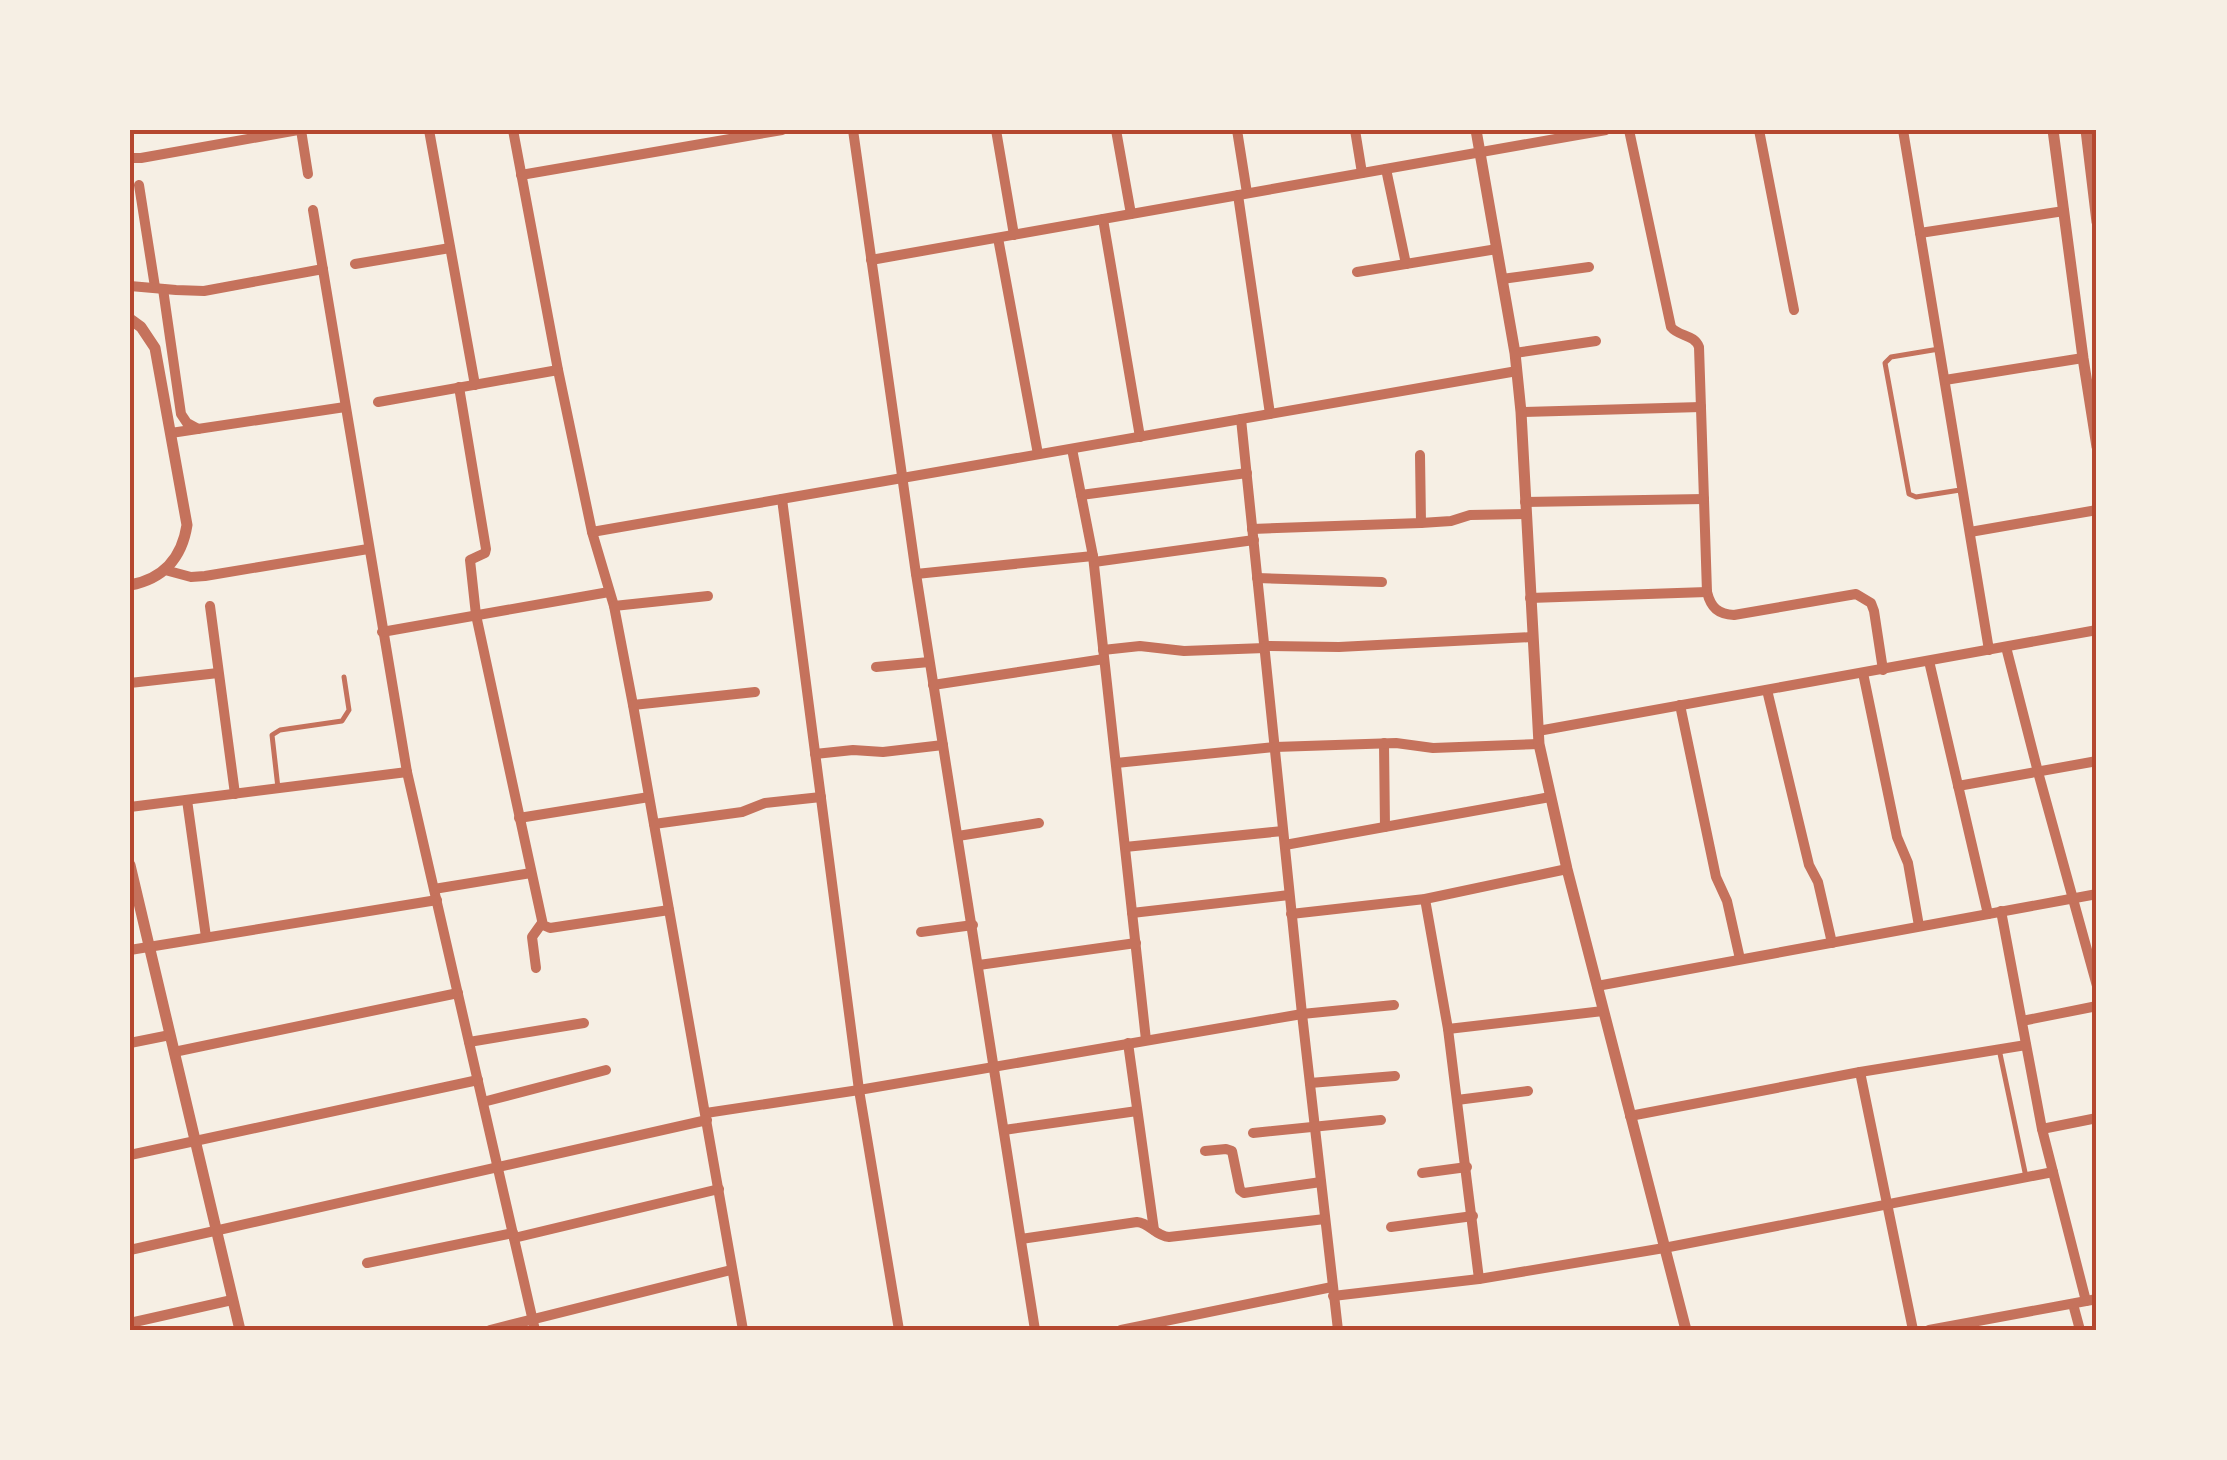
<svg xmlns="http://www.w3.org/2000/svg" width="2227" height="1460" viewBox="0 0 2227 1460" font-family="Quicksand,sans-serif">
	<rect width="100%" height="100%" fill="#f6efe4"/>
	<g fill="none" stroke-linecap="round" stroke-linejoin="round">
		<!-- service -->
		<g stroke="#c5725c" stroke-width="5">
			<polyline points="1939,349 1891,357 1885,363 1909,494 1916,497 1960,490"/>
			<polyline points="278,788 272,735 280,730 342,721 349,710 344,677"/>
			<polyline points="1999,1049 2026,1177"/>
		</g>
		<!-- minor -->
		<g stroke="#c5725c" stroke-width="10">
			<polyline points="301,130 308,174"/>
			<polyline points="429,130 475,385"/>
			<polyline points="513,130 558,370 592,532 614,606 633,705 743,1330"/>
			<polyline points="853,130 916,574 1035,1330"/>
			<polyline points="996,130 1014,235"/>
			<polyline points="1116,130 1131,214"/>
			<polyline points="1237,130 1247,193"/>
			<polyline points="1355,130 1362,173"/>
			<path d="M 1629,130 L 1671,327 C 1679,337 1694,334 1699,347 L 1707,592 C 1711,608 1718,614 1734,615 L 1856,594 L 1871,603 L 1874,611 L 1883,670"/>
			<polyline points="1759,130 1794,310"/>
			<polyline points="1903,130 1989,650"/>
			<polyline points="130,158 141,158 298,130"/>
			<polyline points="1386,169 1406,264"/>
			<polyline points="521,175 782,130"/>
			<polyline points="139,185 155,287"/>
			<polyline points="1238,195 1270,414"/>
			<polyline points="313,210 407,772 535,1330"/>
			<polyline points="1103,219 1140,437"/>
			<polyline points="1920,233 2064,211"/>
			<polyline points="998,238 1038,454"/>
			<polyline points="871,260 1606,130"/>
			<polyline points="355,264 450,248"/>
			<polyline points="1357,272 1497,249"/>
			<polyline points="1502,279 1589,267"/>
			<polyline points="130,286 176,290 204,291 323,269"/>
			<polyline points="163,289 181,414 187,423 198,429"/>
			<polyline points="1515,353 1596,341"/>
			<polyline points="1945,380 2083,358"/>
			<polyline points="459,387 486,549 485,553 470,560 476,615 543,925 550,928 669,910"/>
			<polyline points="378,402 558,370"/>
			<polyline points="1521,412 1701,407"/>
			<polyline points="1241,419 1302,1014 1338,1330"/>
			<polyline points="171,433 345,407"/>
			<polyline points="1072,449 1093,556 1146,1040"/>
			<polyline points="1420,455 1421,523"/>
			<polyline points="1081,495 1247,473"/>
			<polyline points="782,499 859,1090 899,1330"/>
			<polyline points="1525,502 1704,499"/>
			<polyline points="1252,529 1421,523 1451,521 1470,515 1526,514"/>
			<polyline points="592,532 1517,371"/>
			<polyline points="1970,532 2097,510"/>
			<polyline points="1094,562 1254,540"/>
			<polyline points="165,570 191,577 205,576 368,549"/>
			<polyline points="916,574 1093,556"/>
			<polyline points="1257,578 1382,582"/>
			<polyline points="1530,598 1707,592"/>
			<polyline points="210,606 235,794"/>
			<polyline points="614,606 708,596"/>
			<polyline points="382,632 609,592"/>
			<polyline points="1265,646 1339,647 1532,637"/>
			<polyline points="2006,647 2038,772 2097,986"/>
			<polyline points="1103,650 1140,646 1184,651 1265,648"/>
			<polyline points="1929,661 1988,914"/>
			<polyline points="876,667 929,662"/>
			<polyline points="1863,673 1897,837 1908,863 1919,926"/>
			<polyline points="130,683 218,673"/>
			<polyline points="933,685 1104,659"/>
			<polyline points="1767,690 1809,865 1818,882 1832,943"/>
			<polyline points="633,705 755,692"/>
			<polyline points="1680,705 1716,877 1727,901 1740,959"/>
			<polyline points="1538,731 2097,630"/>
			<polyline points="1384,743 1385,827"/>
			<polyline points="815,754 853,750 883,752 943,745"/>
			<polyline points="1116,763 1275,747 1396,743 1433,748 1539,744"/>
			<polyline points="1958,786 2097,761"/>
			<polyline points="187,800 206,937"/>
			<polyline points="130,807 407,772"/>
			<polyline points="519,818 649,797"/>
			<polyline points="654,824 742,812 765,803 821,797"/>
			<polyline points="958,836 1039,823"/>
			<polyline points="1285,845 1550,797"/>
			<polyline points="1125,847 1283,831"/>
			<polyline points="434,889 531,873"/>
			<polyline points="1425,899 1448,1029 1479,1279"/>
			<polyline points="2001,911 2042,1129 2086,1301"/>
			<polyline points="1132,913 1289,895"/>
			<polyline points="1291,914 1425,899 1567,869"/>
			<polyline points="921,932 973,925"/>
			<polyline points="130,950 437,900"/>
			<polyline points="979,965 1136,943"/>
			<polyline points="536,968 532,937 542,923"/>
			<polyline points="1597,986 2097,894"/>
			<polyline points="2022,1021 2097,1006"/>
			<polyline points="1448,1029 1603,1011"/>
			<polyline points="469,1042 584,1023"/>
			<polyline points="130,1043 170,1035"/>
			<polyline points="1128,1043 1154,1230"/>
			<polyline points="174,1052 458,993"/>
			<polyline points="1860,1072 1913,1330"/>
			<polyline points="1310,1083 1395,1076"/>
			<polyline points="1457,1100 1528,1091"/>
			<polyline points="483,1102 606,1070"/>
			<polyline points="706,1113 859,1090 1302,1014 1394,1005"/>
			<polyline points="1630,1116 1860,1072 2026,1045"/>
			<polyline points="2042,1129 2097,1118"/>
			<polyline points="1004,1130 1137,1111"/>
			<polyline points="1253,1133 1381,1120"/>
			<polyline points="1205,1151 1226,1149 1232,1151 1240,1190 1244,1193 1321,1182"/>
			<polyline points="130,1155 478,1080"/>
			<polyline points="1422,1173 1467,1167"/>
			<polyline points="1391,1227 1473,1216"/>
			<polyline points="514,1238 719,1189"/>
			<path d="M 1021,1239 L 1137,1222 C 1150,1223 1155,1236 1169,1237 L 1325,1219"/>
			<polyline points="130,1250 707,1120"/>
			<polyline points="367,1263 513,1233"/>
			<polyline points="1333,1296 1479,1279 1664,1248 2053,1172"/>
			<polyline points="2073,1304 2080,1330"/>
			<polyline points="130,1323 232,1300"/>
			<polyline points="490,1330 731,1270"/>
			<polyline points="1121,1330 1332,1287"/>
			<polyline points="1929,1330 2097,1299"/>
		</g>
		<!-- tertiary -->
		<g stroke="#c5725c" stroke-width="11">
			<polyline points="1476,130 1515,353 1521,412 1539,744 1567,869 1686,1330"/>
			<polyline points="2053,130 2083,358 2097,447"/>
			<polyline points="2086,130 2097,222"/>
			<path d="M 130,319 L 141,327 L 155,348 L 187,525 C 182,558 163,579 130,585"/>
			<polyline points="130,865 240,1330"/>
		</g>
	</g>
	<!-- border -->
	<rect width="2227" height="1460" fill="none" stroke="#f6efe4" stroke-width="265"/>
	<rect x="132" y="132" width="1962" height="1196" fill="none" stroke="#b5482f" stroke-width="4"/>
</svg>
